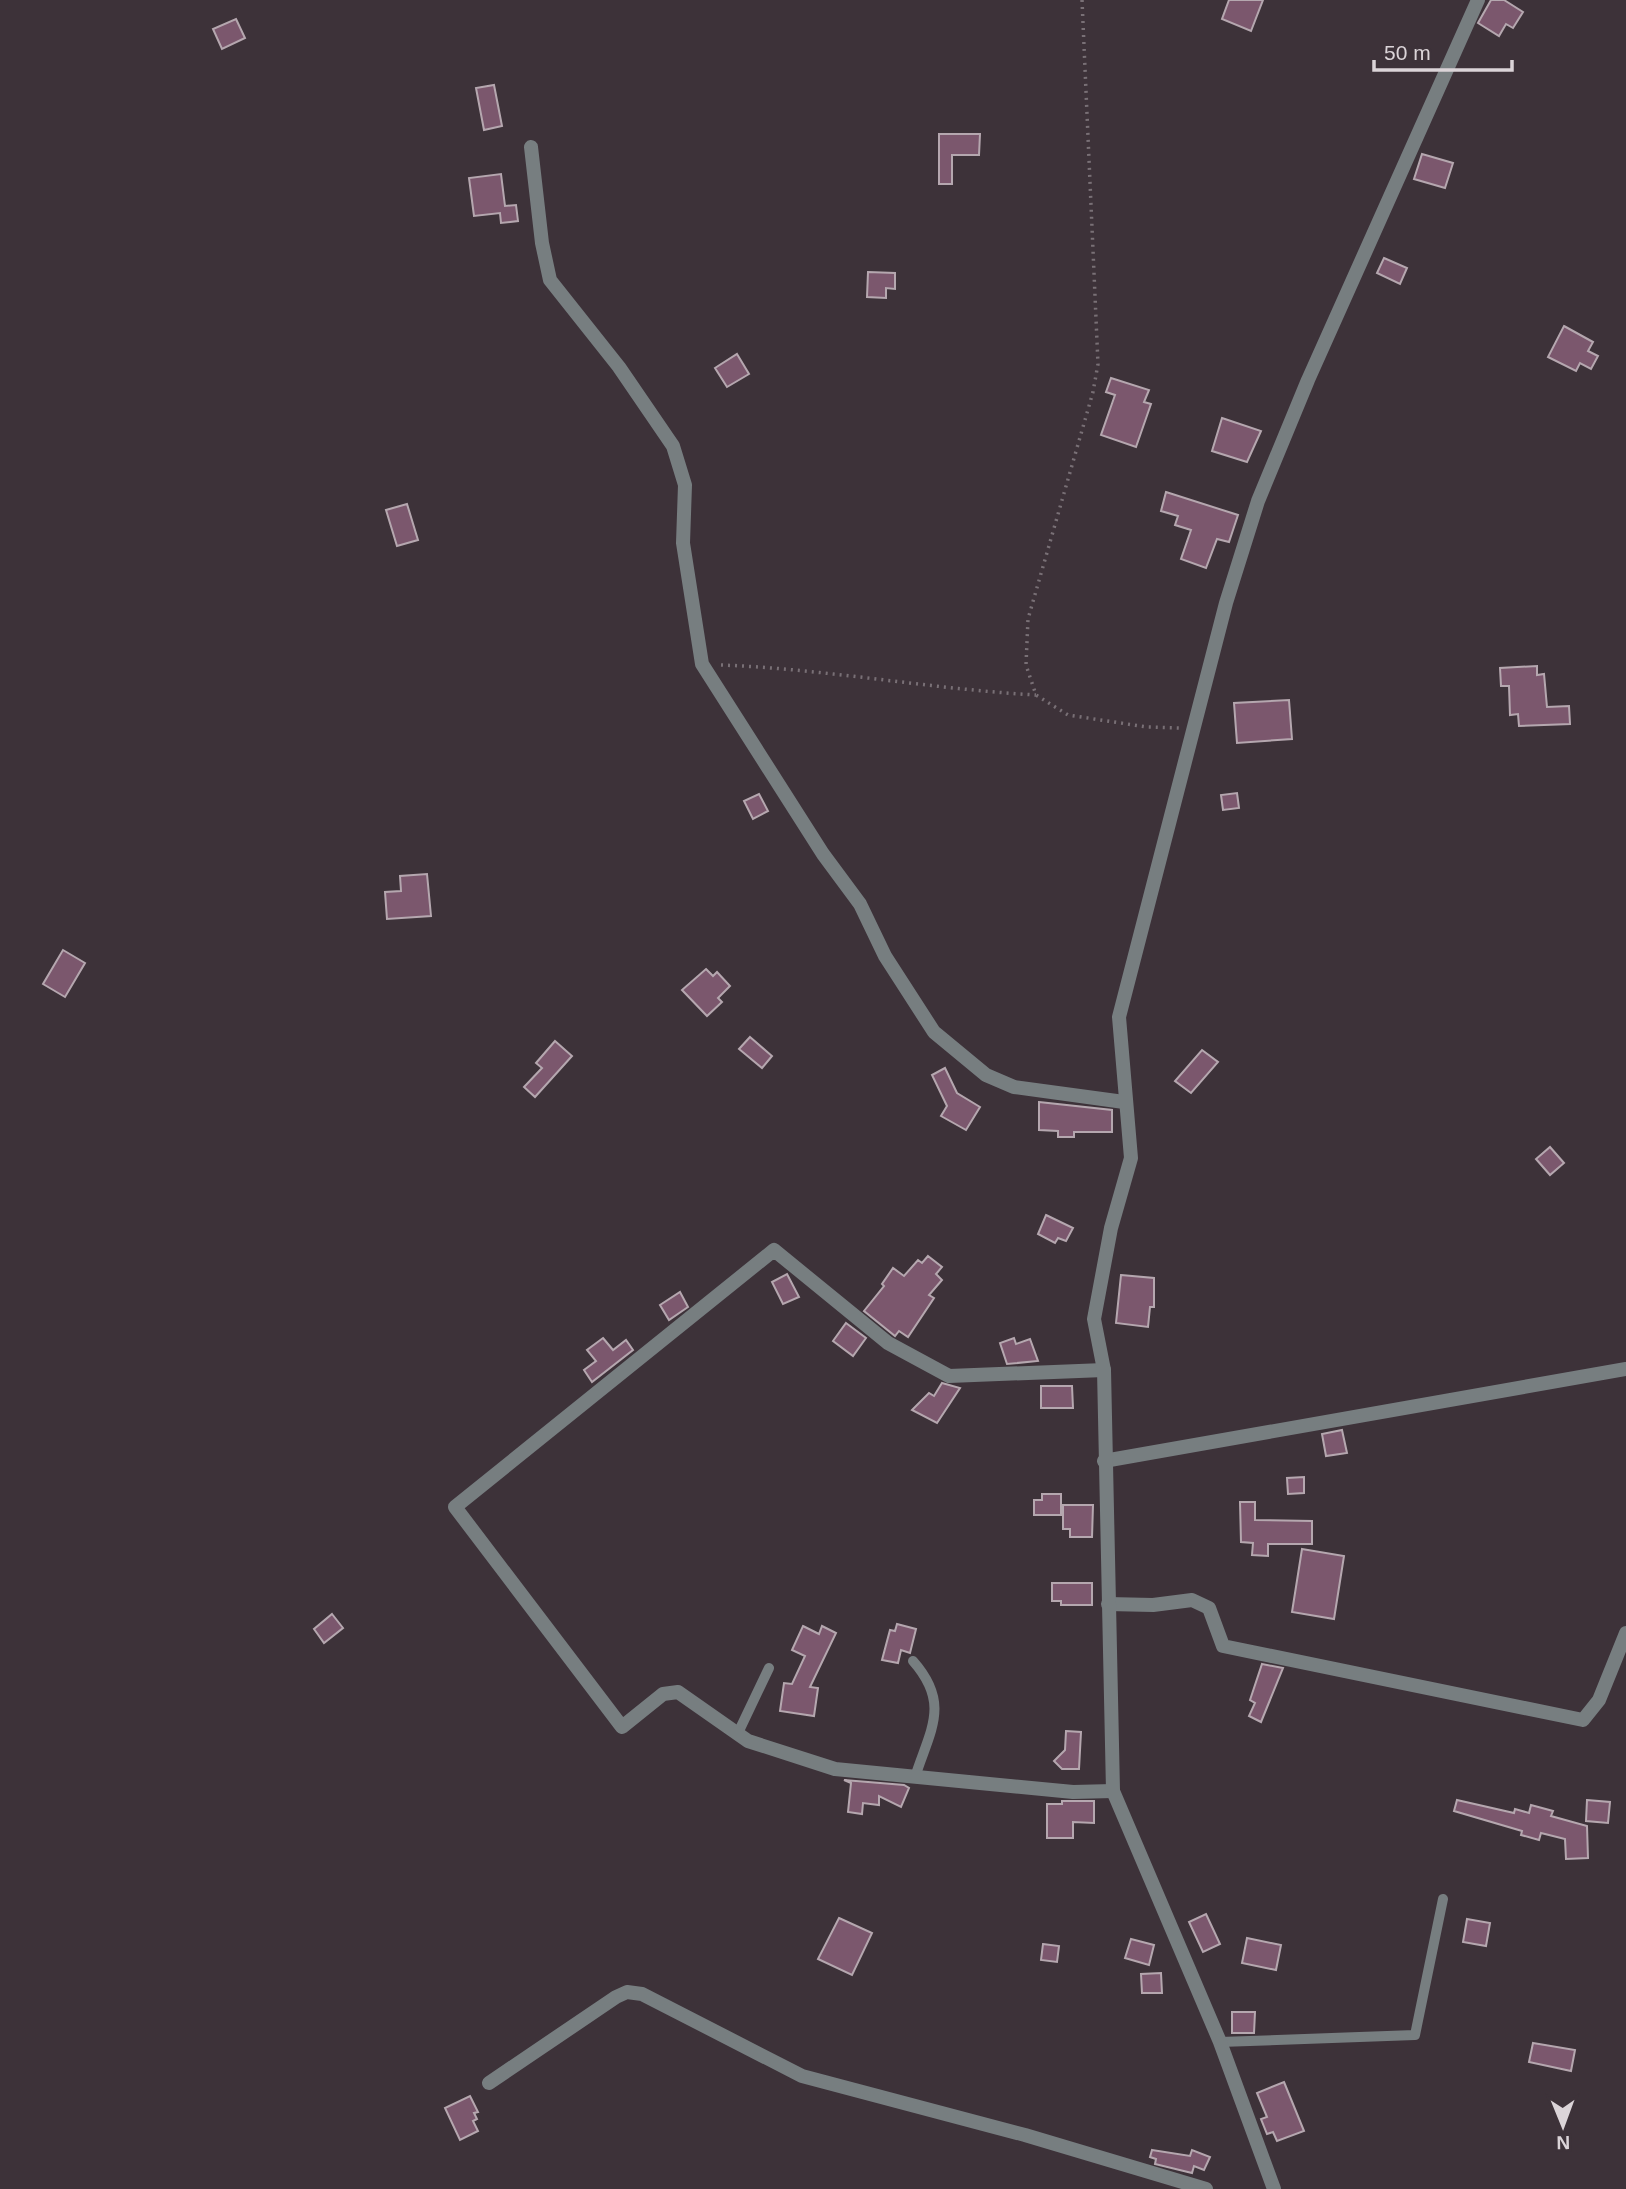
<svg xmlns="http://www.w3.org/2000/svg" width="1626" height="2189" viewBox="0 0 1626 2189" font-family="Helvetica,sans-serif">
	<rect width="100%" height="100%" fill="#3d3239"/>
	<!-- building -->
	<g fill="#7b576d" stroke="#b5a7af" stroke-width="2">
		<polygon points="1229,0 1263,0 1251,31 1222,19"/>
		<polygon points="1491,0 1504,0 1523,12 1513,28 1506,24 1499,36 1478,23"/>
		<polygon points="236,19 245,38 222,49 213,29"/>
		<polygon points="494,85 502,126 484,130 476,88"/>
		<polygon points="939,134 980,134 979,155 952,155 952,184 939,184"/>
		<polygon points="1422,154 1453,163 1445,188 1414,179"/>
		<polygon points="501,174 505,206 516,205 518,221 501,223 500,213 474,216 469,178"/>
		<polygon points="1384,258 1407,268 1400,284 1377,273"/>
		<polygon points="868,272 895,273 895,289 886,288 886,298 867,297"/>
		<polygon points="1564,326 1593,342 1588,351 1598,356 1591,369 1580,363 1576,371 1548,357"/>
		<polygon points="737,354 749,374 727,387 715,368"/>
		<polygon points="1111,378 1149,390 1144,402 1151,404 1136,447 1101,435 1115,395 1106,392"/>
		<polygon points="1222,418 1261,431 1247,462 1212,451"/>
		<polygon points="1166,492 1238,515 1229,542 1217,539 1206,568 1181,559 1191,530 1175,525 1178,516 1161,511"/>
		<polygon points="407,504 418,540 397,546 386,510"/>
		<polygon points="1537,666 1537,675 1544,674 1547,707 1569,706 1570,724 1519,726 1518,714 1510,715 1509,686 1501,686 1500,668"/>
		<polygon points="1289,700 1292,739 1237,743 1234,703"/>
		<polygon points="1237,793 1239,808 1223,810 1221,795"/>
		<polygon points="759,794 768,811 753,819 744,801"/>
		<polygon points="427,874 431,916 387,919 385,892 401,891 400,876"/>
		<polygon points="63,950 85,963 65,997 43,984"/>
		<polygon points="706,969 713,976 717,972 730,986 718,998 722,1002 707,1016 682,990"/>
		<polygon points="750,1037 772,1056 762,1068 739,1049"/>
		<polygon points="555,1041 572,1056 535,1097 524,1087 542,1068 536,1063"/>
		<polygon points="1202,1050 1218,1062 1191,1093 1175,1081"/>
		<polygon points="945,1068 957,1093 980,1107 966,1130 941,1116 947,1106 932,1075"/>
		<polygon points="1039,1102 1112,1110 1112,1132 1074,1132 1074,1137 1058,1137 1058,1131 1039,1130"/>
		<polygon points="1550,1147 1564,1163 1550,1175 1536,1159"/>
		<polygon points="1046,1215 1073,1228 1066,1241 1058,1238 1055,1243 1038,1234"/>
		<polygon points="928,1256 942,1267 936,1274 942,1280 929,1295 934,1298 908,1337 899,1331 895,1336 864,1311 884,1286 882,1284 893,1268 904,1276 918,1260 922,1263"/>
		<polygon points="787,1274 799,1297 783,1304 772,1282"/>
		<polygon points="1121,1275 1154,1278 1154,1307 1150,1307 1148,1327 1116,1323"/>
		<polygon points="680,1292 688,1307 669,1320 660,1305"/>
		<polygon points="846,1323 866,1338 853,1356 833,1341"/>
		<polygon points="603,1338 613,1350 626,1340 633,1350 592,1382 584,1370 596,1361 587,1350"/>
		<polygon points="1014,1338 1016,1344 1030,1339 1038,1361 1007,1364 1000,1343"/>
		<polygon points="942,1383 960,1388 937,1423 912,1410 929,1393 934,1396"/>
		<polygon points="1041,1386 1072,1386 1073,1408 1041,1408"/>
		<polygon points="1342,1430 1347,1453 1326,1456 1322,1434"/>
		<polygon points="1304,1477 1304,1493 1288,1494 1287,1478"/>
		<polygon points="1042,1494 1061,1494 1061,1515 1034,1515 1034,1500 1042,1500"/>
		<polygon points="1240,1502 1255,1502 1255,1520 1312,1521 1312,1544 1268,1544 1268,1556 1252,1555 1253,1543 1241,1542"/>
		<polygon points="1063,1505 1093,1505 1092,1537 1070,1537 1070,1529 1063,1529"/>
		<polygon points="1302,1549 1344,1556 1334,1619 1292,1612"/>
		<polygon points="1052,1583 1092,1583 1092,1605 1061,1605 1061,1601 1052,1601"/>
		<polygon points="332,1614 343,1628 324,1643 314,1629"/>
		<polygon points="897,1624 916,1629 910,1653 901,1650 898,1663 882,1660 890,1630 895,1631"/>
		<polygon points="803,1626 819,1634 822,1626 836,1633 810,1687 818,1688 814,1716 780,1711 784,1683 792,1684 805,1656 792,1650"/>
		<polygon points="1262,1664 1283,1668 1261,1722 1249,1716 1255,1703 1250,1700"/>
		<polygon points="1066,1731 1081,1732 1079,1769 1062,1769 1054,1761 1065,1750"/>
		<polygon points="844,1780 904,1785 909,1788 901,1807 879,1796 879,1805 863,1803 862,1814 848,1812 851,1783"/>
		<polygon points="1457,1800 1514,1813 1515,1809 1529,1813 1531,1805 1553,1811 1551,1816 1587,1826 1588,1858 1566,1859 1565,1839 1541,1833 1539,1840 1521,1835 1522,1831 1454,1811"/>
		<polygon points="1587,1800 1610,1802 1608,1823 1586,1821"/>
		<polygon points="1062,1801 1094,1801 1094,1823 1073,1822 1073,1838 1047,1838 1047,1804 1062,1804"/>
		<polygon points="1206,1914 1220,1944 1203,1952 1189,1922"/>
		<polygon points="839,1918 872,1933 852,1975 818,1959"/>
		<polygon points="1467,1919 1490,1923 1486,1946 1463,1942"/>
		<polygon points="1247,1938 1281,1945 1276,1970 1242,1963"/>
		<polygon points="1131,1939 1154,1945 1149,1965 1125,1958"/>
		<polygon points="1043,1944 1059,1946 1057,1962 1041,1960"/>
		<polygon points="1161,1973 1162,1993 1142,1993 1141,1974"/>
		<polygon points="1232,2012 1255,2012 1254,2033 1232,2033"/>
		<polygon points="1533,2043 1575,2050 1571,2071 1529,2062"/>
		<polygon points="1284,2082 1304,2131 1277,2141 1273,2132 1267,2134 1261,2119 1267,2117 1257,2093"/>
		<polygon points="470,2096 478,2112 474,2113 477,2119 473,2121 478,2131 460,2140 445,2108"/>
		<polygon points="1152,2150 1190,2156 1192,2150 1210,2157 1204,2170 1194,2166 1192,2173 1155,2164 1156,2159 1150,2157"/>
	</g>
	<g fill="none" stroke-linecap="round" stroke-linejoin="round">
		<!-- path -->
		<g stroke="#797076" stroke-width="3.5" stroke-dasharray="2 5" stroke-linecap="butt">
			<polyline points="1082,0 1098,364 1093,392 1028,619 1026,665 1036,695 1068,715 1147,727 1179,728"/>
			<path d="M 721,665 C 827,669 930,689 1036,695"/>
		</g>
		<!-- service -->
		<g stroke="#777e80" stroke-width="10">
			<path d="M 913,1661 C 951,1704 930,1730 915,1777"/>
			<polyline points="738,1733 769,1668"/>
			<polyline points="1220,2042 1415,2035 1443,1899"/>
		</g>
		<!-- minor -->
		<g stroke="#777e80" stroke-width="14">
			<polyline points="531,147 542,243 550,280 619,367 673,446 685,485 683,543 702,664 823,854 860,904 885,956 934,1032 986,1075 1014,1087 1124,1102"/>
			<polyline points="1104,1370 949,1376 888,1343 774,1250 455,1507 622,1727 663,1694 678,1692 748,1741 835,1769 1073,1792 1113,1791"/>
			<polyline points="1104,1461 1626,1369"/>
			<polyline points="1108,1604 1153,1605 1192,1600 1209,1608 1223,1646 1583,1720 1599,1700 1626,1633"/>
			<polyline points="489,2083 616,1997 627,1992 642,1994 802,2076 1025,2135 1206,2189"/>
		</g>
		<!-- tertiary -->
		<polyline stroke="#777e80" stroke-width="14" points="1274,2189 1220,2042 1113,1791 1104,1370 1094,1319 1111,1228 1131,1158 1119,1017 1226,603 1258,501 1308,380 1478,0"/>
	</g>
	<!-- north arrow -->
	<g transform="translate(1563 2126) rotate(179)" stroke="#3d3239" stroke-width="5" paint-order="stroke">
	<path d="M0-5L12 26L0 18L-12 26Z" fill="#dbd4d8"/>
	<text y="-10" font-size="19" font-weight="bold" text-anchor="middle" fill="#dbd4d8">N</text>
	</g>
	<!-- scale -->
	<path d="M1374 60v10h138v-10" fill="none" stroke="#dbd4d8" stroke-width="3.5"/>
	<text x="1384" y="60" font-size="21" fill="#dbd4d8" stroke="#3d3239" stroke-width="5" paint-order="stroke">50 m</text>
</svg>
